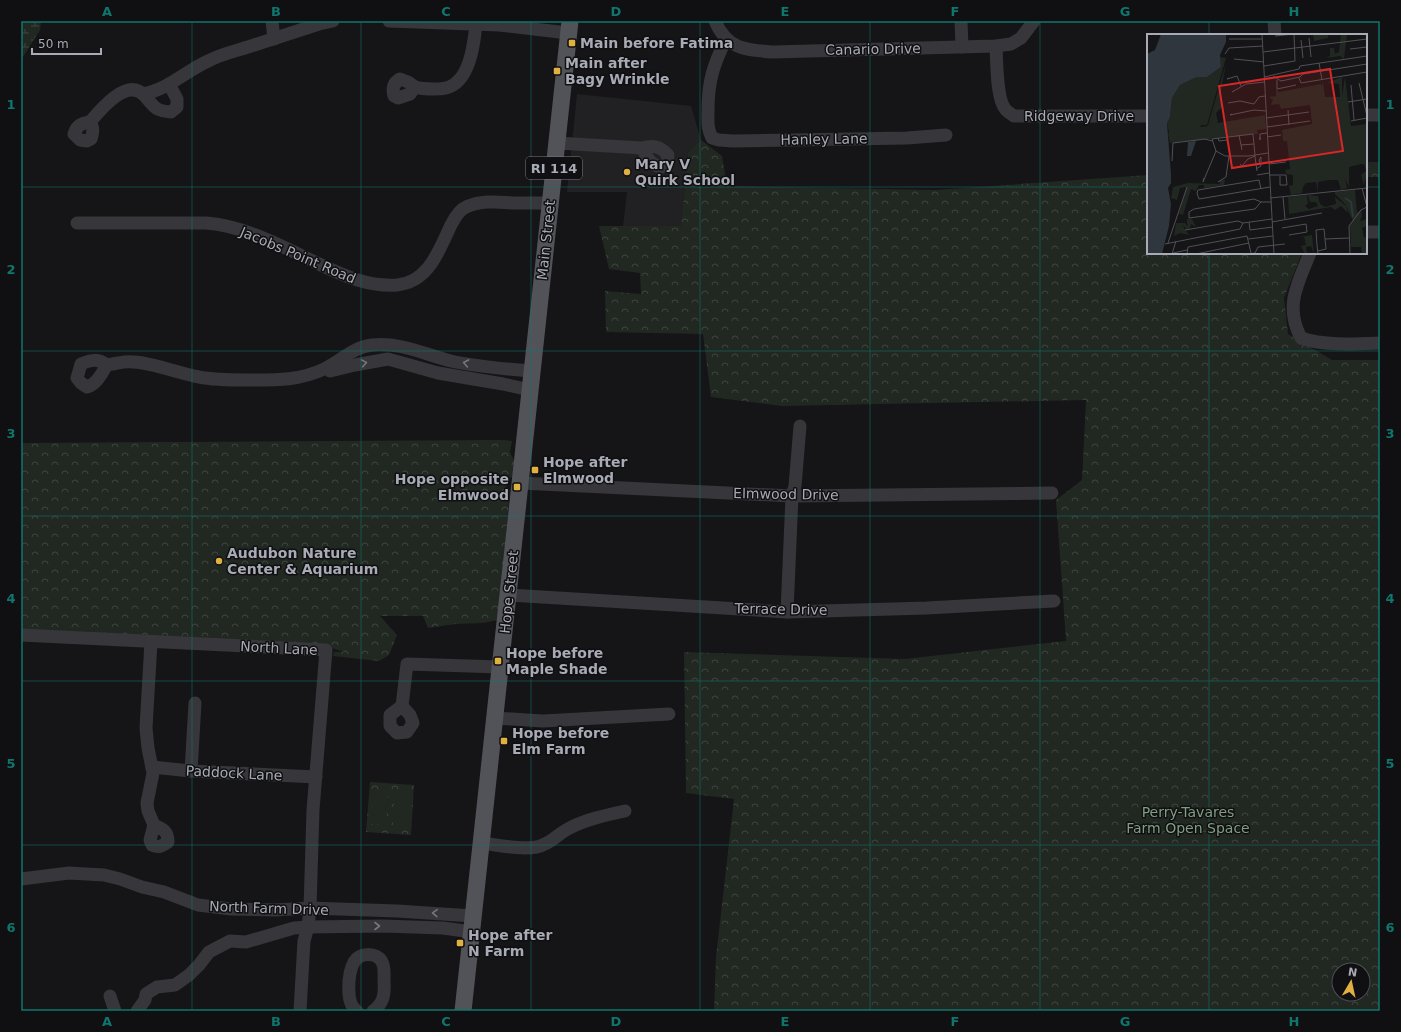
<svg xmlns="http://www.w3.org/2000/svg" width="1401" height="1032" viewBox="0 0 1401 1032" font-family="'DejaVu Sans',sans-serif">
	<defs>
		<pattern id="forest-crowns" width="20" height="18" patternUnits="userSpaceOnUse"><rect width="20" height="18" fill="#212822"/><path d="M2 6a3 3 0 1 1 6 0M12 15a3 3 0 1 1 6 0" fill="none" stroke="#3e4440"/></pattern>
		<pattern id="wetland-marsh" width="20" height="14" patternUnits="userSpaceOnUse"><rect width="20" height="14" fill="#212822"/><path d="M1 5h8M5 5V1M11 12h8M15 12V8" fill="none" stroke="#3e4440"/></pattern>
	</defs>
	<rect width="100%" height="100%" fill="#151416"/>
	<!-- built -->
	<polygon fill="#212123" points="577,94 691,106 701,140 688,152 681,226 623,226 627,192 567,192"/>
	<!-- forest -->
	<g fill="url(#forest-crowns)" fill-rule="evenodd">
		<path d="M 701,140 L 722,156 L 727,186 L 935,190 L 1148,175 L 1148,253 L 1302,253 L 1284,298 L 1288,334 L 1332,360 L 1380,360 L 1380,1011 L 714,1011 L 716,957 L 734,799 L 686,793 L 684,652 L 905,659 L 1066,641 L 1056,500 L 1082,480 L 1086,400 L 782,406 L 711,397 L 703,334 L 606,332 L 605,291 L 641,294 L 640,273 L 609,269 L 599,226 L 681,226 L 688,152 ZM 1339,970 L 1363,970 L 1363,994 L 1339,994 Z"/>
		<rect x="1366" y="162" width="14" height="15"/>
		<polygon points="504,440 512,441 510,452 516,465 514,476 508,479 506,489 510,490 498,620 483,623 455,624 428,628 423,616 380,616 397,635 389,655 379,661 333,656 334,652 344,652 332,648 331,646 21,635 21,443"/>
		<polygon points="370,782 414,785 411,835 366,832"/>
	</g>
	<!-- wetland -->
	<polygon fill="url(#wetland-marsh)" points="21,21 41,21 40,30 21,60"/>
	<!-- pitch -->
	<g fill="#212822">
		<polygon points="373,791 388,793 386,825 371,824"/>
		<polygon points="395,793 411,794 408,827 393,825"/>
	</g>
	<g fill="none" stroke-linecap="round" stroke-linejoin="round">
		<!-- minor -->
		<g stroke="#36363b" stroke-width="13">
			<polyline points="272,21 274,39"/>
			<polyline points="389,21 499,25 568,33"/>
			<path d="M 715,21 C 727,49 745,50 773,52 L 996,46 L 1011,44 L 1021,38 L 1034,21"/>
			<polyline points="961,21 962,47"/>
			<polyline points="1274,21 1275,35"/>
			<path d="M 726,39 C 713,66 708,81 708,111 C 708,122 707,128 712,138 L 719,140 L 733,141 L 907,138 L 946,135"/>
			<path d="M 996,46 C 997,61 996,100 1006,110 C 1008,112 1011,114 1014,116 L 1148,116"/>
			<path d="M 400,79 L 408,82 L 415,87 L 410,94 L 398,98 L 394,96 C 392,89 393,83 400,79 Z"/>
			<path d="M 415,87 C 421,89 427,89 434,89 C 438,89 442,89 446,88 C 470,82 474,44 476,24"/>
			<path d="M 143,94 C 167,90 186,71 208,61 C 221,54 235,51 248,47 C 272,39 295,32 319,24 L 333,21"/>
			<polyline points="1366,115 1380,115"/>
			<path d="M 90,122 C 100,110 127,77 144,95 C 154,106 154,111 171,112 L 177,107 L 177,99 L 169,84"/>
			<path d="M 90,122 C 94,128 93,132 91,139 L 87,141 L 80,140 L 74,134 C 77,125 82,123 90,122 Z"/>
			<path d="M 557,143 L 642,148 C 647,157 650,165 661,167 L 667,162 L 668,155 C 660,146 653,145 642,148"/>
			<path d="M 77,223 L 206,223 C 246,226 283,247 319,264 C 344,276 369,287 397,285 C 429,282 439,250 451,225 C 454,219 459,210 466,207 C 481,200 498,202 514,203 C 526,203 538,203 550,203"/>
			<polyline points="1366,232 1380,232"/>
			<path d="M 1310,253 C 1298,283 1284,306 1301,338 C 1324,346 1356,344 1380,343"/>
			<path d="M 107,365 C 98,358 91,360 81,364 L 77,378 L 81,383 L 87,387 C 97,384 101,374 107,365 C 112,364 119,363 124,362 C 146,360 177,373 199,377 C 214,380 231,380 247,380 C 274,380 299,381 324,369 C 341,361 353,347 372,345 C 400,342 424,354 451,361 C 478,367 505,369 532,371"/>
			<polyline points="330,371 355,365 388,359 438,373 503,384 530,390"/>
			<polyline points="520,483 792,496 1052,493"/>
			<polyline points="509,595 787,612 927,608 1054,601"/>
			<polyline points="787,612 792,496 795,486 800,426"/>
			<polyline points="21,635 326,650 313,810 310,908 308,927 304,941 300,1011"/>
			<polyline points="151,642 146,728 148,748 153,773 147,803 148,811 154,825"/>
			<polyline points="402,706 410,715 413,723 407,732 397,733 390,726 390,715 402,706 407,664 500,667"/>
			<polyline points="495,718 543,721 669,714"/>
			<polyline points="152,767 191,771 316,777"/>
			<polyline points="191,771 195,703"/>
			<path d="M 154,825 C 163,829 168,831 168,842 C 162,846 159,848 152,845 L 150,840 Z"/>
			<path d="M 481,843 C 499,845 519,850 537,847 C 552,843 554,837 566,830 C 583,820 606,815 625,811"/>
			<polyline points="21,879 69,873 104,875 120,879 142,887 164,892 198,905 231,909 275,910 310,908 397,911 473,916"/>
			<polyline points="110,996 115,1011"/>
			<polyline points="137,1011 145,1000 146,994 157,987 175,985 189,975 199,965 209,952 230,941 246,942 294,928 308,927 382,926 443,928 472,932"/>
			<path d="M 357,1011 C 345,1004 348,973 354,962 C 360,952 377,952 382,962 C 385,967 384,975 384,981 C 385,994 384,1003 373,1011"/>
		</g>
		<!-- major -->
		<polyline stroke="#525359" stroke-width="17" points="463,1011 570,21"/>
	</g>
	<!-- one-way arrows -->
	<defs><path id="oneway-chevron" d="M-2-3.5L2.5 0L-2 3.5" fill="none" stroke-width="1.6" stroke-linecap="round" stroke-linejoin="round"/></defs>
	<g stroke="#75767e">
		<use href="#oneway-chevron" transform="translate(364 363) rotate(-10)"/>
		<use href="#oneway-chevron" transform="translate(466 363) rotate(-169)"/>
		<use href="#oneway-chevron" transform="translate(435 913) rotate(-177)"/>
		<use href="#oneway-chevron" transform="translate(377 926)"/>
	</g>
	<!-- grid -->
	<path fill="none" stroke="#0f766e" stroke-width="1" stroke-opacity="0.55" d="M 192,21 L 192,1011M 361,21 L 361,1011M 531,21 L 531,1011M 700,21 L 700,1011M 870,21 L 870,1011M 1040,21 L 1040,1011M 1209,21 L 1209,35M 21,187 L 1148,187M 1366,187 L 1380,187M 1209,253 L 1209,1011M 21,351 L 1380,351M 21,516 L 1380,516M 21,681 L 1380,681M 21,845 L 1380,845"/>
	<!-- markers -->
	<g fill="#e0b142" stroke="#100f11" stroke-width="1.5">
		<rect x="568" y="39" width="8" height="8" rx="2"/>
		<rect x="553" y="67" width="8" height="8" rx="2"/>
		<circle cx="627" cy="172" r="4"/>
		<rect x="531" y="466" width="8" height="8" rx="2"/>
		<rect x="513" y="483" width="8" height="8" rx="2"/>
		<circle cx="219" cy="561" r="4"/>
		<rect x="494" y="657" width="8" height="8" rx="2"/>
		<rect x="500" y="737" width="8" height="8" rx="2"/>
		<rect x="456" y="939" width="8" height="8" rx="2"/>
	</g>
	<g text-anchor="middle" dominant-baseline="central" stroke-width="3" stroke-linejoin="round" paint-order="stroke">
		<!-- shield labels -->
		<rect fill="#100f11" stroke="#7a7c84" stroke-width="1" x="526" y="157" width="56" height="22" rx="3"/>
		<g font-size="13" font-weight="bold" fill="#a8abb5">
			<text x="554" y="168">RI 114</text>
		</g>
		<!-- poi labels -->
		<g font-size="14" font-weight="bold" fill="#a8abb5" stroke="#100f11" text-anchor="start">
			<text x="580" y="43">Main before Fatima</text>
			<text x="565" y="63">Main after<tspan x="565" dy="16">Bagy Wrinkle</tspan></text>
			<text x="635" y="164">Mary V<tspan x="635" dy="16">Quirk School</tspan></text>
			<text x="543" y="462">Hope after<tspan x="543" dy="16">Elmwood</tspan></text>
			<text x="509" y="479" text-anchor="end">Hope opposite<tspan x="509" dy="16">Elmwood</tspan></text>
			<text x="227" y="553">Audubon Nature<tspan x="227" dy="16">Center &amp; Aquarium</tspan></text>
			<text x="506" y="653">Hope before<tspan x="506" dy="16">Maple Shade</tspan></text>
			<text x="512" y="733">Hope before<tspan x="512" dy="16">Elm Farm</tspan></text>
			<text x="468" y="935">Hope after<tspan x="468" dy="16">N Farm</tspan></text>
		</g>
		<!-- street labels -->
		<g font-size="14" fill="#a8abb5" stroke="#100f11">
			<text transform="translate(873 49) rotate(-1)">Canario Drive</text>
			<text x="1079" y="116">Ridgeway Drive</text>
			<text transform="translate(824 139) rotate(-1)">Hanley Lane</text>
			<text transform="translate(546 240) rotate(-84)">Main Street</text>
			<text transform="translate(298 255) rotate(23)">Jacobs Point Road</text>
			<text transform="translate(786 494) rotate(1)">Elmwood Drive</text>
			<text transform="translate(509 592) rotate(-84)">Hope Street</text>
			<text transform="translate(781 609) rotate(1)">Terrace Drive</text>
			<text transform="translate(279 648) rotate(3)">North Lane</text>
			<text transform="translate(234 773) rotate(3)">Paddock Lane</text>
			<text transform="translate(269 908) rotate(2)">North Farm Drive</text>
		</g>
		<!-- park labels -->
		<g font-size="14" fill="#809e83" stroke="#100f11">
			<text x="1188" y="812">Perry-Tavares<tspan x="1188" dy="16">Farm Open Space</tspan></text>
		</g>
	</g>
	<!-- overview -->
	<g transform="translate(1147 34)">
		<rect width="220" height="220" fill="#151416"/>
		<path d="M 208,156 L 210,179 L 214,176 L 215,182 L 213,187 L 220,185 L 220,192 L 215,194 L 217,203 L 220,204 L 220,220 L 215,220 L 214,213 L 204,213 L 203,191 L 206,187 L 198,170 L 188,160 L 188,158 Z" fill="#212822"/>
		<path d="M 166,0 L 181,0 L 181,4 L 167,7 ZM 194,0 L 200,0 L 197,25 L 193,22 L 179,24 L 183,22 L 183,14 L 187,14 L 188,20 L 192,18 ZM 195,43 L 195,62 L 198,43 L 204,92 L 220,90 L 220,150 L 218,144 L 217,152 L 214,141 L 219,137 L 217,130 L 214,130 L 202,133 L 202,153 L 198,145 L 200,154 L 194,156 L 191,146 L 182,146 L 171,148 L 171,158 L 169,148 L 159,149 L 156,153 L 155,159 L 144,161 L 142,152 L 146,151 L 146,141 L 139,140 L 138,136 L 143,135 L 140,107 L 136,107 L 135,96 L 165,90 L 163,71 L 134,75 L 132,70 L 124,71 L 126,66 L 122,63 L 129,62 L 129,55 L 132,58 L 174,50 L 174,53 L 176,48 L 178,63 L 193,63 L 192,50 L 180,49 ZM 118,81 L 119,95 L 110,96 L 111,100 L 23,109 L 21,99 L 60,92 L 66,85 L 71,89 ZM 73,146 L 78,146 L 77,151 L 57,154 L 57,151 L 52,151 L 49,157 L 44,155 L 36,181 L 32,180 L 40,153 L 33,154 L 30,166 L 24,164 L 26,153 L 41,149 L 73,150 ZM 160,161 L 161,169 L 158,172 L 162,175 L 171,172 L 169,168 L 163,168 L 161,161 L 171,162 L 173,170 L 178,173 L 189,170 L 188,163 L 199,172 L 201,179 L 194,172 L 188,176 L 184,173 L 142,180 L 141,163 ZM 40,185 L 45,185 L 49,193 L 44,190 L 43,194 L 40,195 L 35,191 L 42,201 L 33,199 L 27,202 L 29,189 L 38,189 L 41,193 L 40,189 L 43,187 L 40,189 ZM 165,201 L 167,220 L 164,212 L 159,213 L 160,220 L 158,220 L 154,212 L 159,211 L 157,203 L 153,203 Z" fill="#212822"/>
		<path d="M 73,23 L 79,24 L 60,91 L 54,91 L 53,99 L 46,106 L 36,107 L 37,102 L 33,101 L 24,108 L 20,89 L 23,83 L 25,64 L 33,51 L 50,43 L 60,43 L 74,33 ZM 79,29 L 73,62 L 75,73 L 69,79 L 71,88 L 67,88 L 66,85 L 61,91 Z" fill="#212822"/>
		<path d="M 14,0 L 79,0 L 79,8 L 73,21 L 74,33 L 60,43 L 50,43 L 33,51 L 25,64 L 23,83 L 20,89 L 24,140 L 24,149 L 21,154 L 24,170 L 22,192 L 15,220 L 0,220 L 0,20 L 8,16 ZM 49,107 L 44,122 L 40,122 L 41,108 Z" fill="#2f363e"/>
		<path fill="none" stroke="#2f363e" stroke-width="2" d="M 198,164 L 204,168 L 206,183"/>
		<path fill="none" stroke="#505056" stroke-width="1" d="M 115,0 L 127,220M 147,0 L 148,27M 128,2 L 147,0M 162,4 L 164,23M 82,5 L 115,5M 154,6 L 156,24M 203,15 L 220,13M 116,18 L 220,5M 78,20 L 82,14 L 116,12M 87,25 L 117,28M 172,29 L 175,46M 117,32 L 148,27M 126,42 L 134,47 L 153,43 L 156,40 L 220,30M 117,43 L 152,35 L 153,32 L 220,22M 82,44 L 80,45 L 90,42 L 94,52M 152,44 L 154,49 L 220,38M 130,46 L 130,55 L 149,51M 212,49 L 220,82M 204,51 L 207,86M 85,58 L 99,50 L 118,48M 201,68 L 220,65M 81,69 L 93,67 L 107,70 L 112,63 L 118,62M 141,76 L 142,91M 85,80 L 83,81 L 107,76 L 119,77M 119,84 L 162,78M 204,87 L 220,84M 120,93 L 163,87M 92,101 L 95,116M 113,103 L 113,106 L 113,100 L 120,99M 120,103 L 134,101M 71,104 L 72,107 L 80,106 L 81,103M 94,111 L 107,110M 25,127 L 26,109 L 58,105 L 65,107M 93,130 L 95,132 L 101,125 L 108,122M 122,130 L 139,128M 109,135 L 114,132 L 112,126 L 114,123 L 114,128M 110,137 L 108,123 L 108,121 L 106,100 L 65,105 L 69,117 L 78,122 L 102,122 L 108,121 L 121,119M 110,141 L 122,139M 122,141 L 139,141 L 140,151 L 133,151 L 133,142M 57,144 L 56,148 L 69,117M 71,148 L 79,143 L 82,122M 215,154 L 220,173M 114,155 L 112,146 L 51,156 L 50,159 L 52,165 L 123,153M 136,163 L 138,185M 123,164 L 220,154M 114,168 L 107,165 L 47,175 L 42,178 L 42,184 L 108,175 L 114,168 L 124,168M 102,188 L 103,196 L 126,193M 125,188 L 175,179M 135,194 L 159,190 L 160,198 L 142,201M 38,196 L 91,187 L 96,189M 101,205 L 126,202M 178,205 L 202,204M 21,209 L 40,153M 18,210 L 93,195 L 96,189 L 125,185M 171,217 L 179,215 L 177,195 L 169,196 L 170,211 L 171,220M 26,219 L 40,216M 25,220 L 29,207M 40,220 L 41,213 L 100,202 L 104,219M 49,220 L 102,209M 101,220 L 108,219 L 111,213 L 138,210M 203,220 L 202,192 L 214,176 L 220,173"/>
		<path fill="#d62828" fill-opacity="0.15" stroke="#d62828" stroke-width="2" d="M 183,35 L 196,117 L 85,134 L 72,52 Z"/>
		<rect width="220" height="220" fill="none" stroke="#a8abb5" stroke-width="2"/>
	</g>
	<!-- border -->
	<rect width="1401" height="1032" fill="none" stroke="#100f11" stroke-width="44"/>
	<!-- north arrow -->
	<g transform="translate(1351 982) rotate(9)"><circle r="19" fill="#100f11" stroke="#4d4d53"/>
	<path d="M0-3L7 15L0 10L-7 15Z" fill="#e0b142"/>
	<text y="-6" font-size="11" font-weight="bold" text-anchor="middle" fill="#a8abb5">N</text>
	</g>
	<!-- scale -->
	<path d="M32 48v6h69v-6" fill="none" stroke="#a8abb5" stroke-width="2"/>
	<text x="38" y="48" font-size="12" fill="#a8abb5" stroke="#100f11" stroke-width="3" paint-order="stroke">50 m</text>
	<rect x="22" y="22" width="1357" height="988" fill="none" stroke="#0f766e" stroke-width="1.5"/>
	<g font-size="13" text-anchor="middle" font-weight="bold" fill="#0f766e">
		<text x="107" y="16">A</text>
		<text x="276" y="16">B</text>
		<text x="446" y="16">C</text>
		<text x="616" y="16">D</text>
		<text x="785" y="16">E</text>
		<text x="955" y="16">F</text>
		<text x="1125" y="16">G</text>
		<text x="1294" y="16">H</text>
		<text x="11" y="109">1</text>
		<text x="1390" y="109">1</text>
		<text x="11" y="274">2</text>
		<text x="1390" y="274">2</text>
		<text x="11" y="438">3</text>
		<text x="1390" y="438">3</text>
		<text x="11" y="603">4</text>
		<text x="1390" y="603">4</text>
		<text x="11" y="768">5</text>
		<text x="1390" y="768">5</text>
		<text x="11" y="932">6</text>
		<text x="1390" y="932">6</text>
		<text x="107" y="1026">A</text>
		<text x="276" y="1026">B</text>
		<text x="446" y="1026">C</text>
		<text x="616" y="1026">D</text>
		<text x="785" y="1026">E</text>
		<text x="955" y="1026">F</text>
		<text x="1125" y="1026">G</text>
		<text x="1294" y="1026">H</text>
	</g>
</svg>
